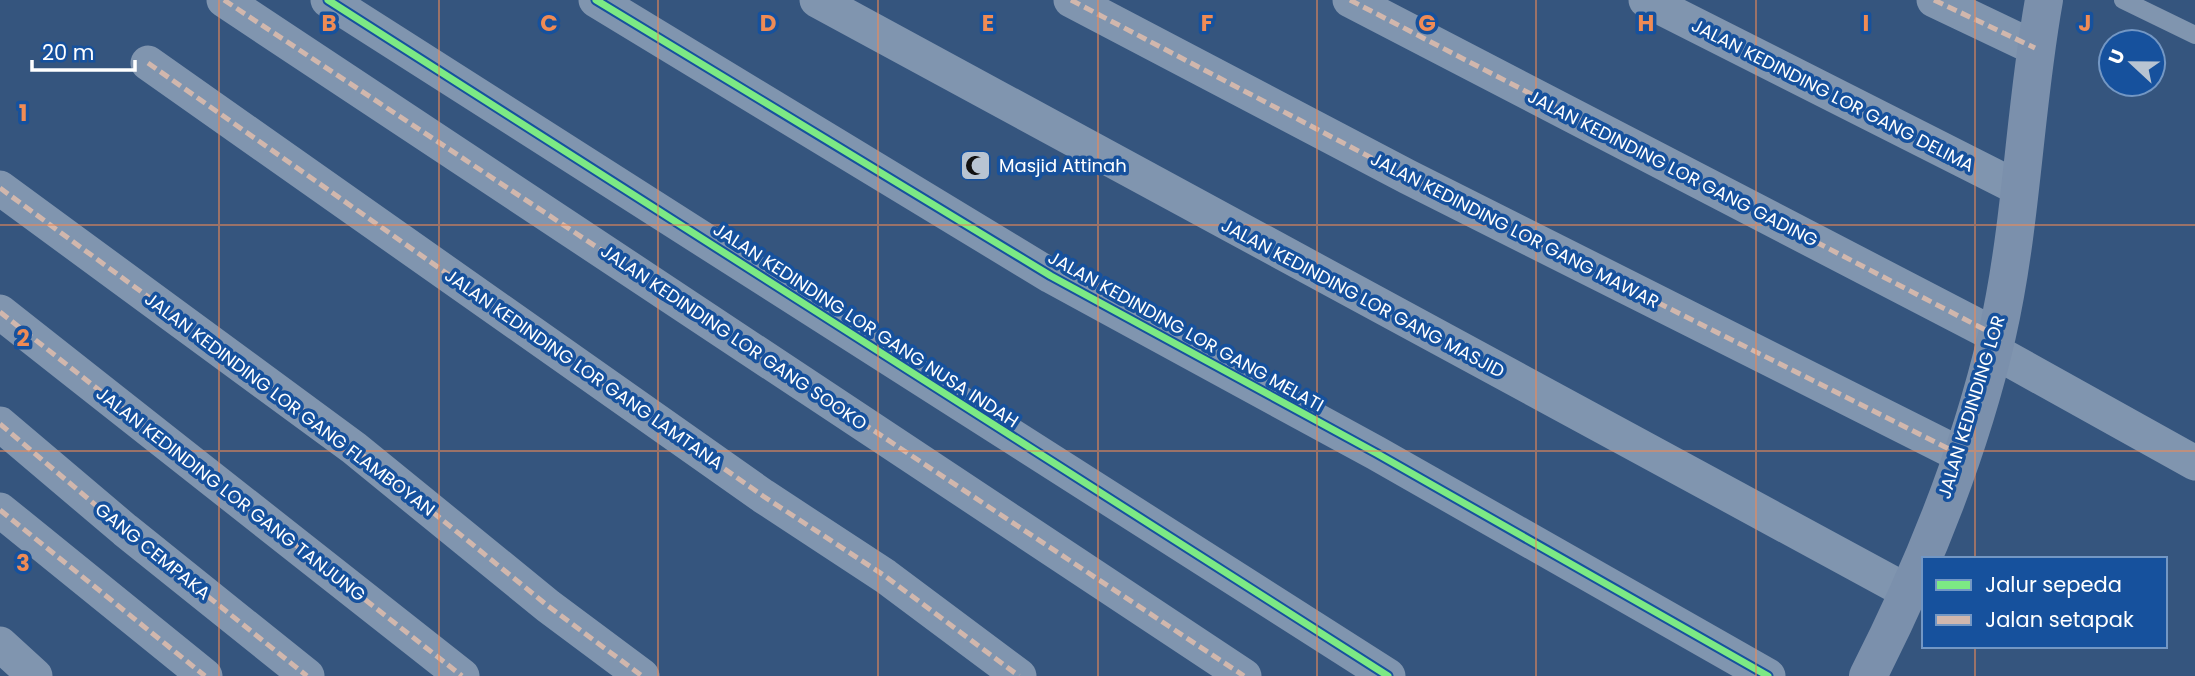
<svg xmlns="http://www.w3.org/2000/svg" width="2195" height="676" viewBox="0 0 2195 676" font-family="Poppins,sans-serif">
	<rect width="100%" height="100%" fill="#35557e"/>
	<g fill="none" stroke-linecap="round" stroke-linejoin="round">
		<!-- lane -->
		<polyline stroke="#8095af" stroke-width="18" points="2123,0 2195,35"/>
		<!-- street -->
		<g stroke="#8095af" stroke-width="35">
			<polyline points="224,0 1244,676"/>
			<polyline points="328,0 1388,676"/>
			<polyline points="596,0 1051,276 1376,453 1768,676"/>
			<polyline points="817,0 1910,593"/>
			<polyline points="1071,0 1408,177 1961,455"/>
			<polyline points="1350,0 1997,336"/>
			<polyline points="1646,0 2020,189"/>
			<polyline points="1934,0 2035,48"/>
			<polyline points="148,63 763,496 885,576 1019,676"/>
			<polyline points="0,188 354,448 548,606 642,676"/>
			<polyline points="0,312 462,676"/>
			<polyline points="1992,350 2195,463"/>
			<polyline points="0,424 125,530 307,676"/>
			<polyline points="0,510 205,676"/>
			<polyline points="0,644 35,676"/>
		</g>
		<!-- secondary -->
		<path stroke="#7b90ac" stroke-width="38" d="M 1868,676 C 1922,570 1970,451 1997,335 C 2022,225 2024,111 2044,0"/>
		<!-- quiet -->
		<g stroke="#d1b7ad" stroke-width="5" stroke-dasharray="10 5" stroke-linecap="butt">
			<polyline points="224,0 1244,676"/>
			<polyline points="1071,0 1408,177 1961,455"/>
			<polyline points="1350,0 1997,336"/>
			<polyline points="1934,0 2035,48"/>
			<polyline points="148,63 763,496 885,576 1019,676"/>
			<polyline points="0,188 354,448 548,606 642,676"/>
			<polyline points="0,312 462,676"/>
			<polyline points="0,424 125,530 307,676"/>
			<polyline points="0,510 205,676"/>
		</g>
		<defs>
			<g id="cycleway">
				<polyline points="328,0 1388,676"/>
				<polyline points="596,0 1051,276 1376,453 1768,676"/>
			</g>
		</defs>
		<!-- cycleway casing -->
		<use href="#cycleway" stroke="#16519d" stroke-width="11"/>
		<!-- cycleway -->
		<use href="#cycleway" stroke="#7ce984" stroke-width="7"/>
	</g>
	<!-- grid -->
	<path fill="none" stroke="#ef8b55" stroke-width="2" stroke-opacity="0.55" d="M 219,0 L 219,676M 439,0 L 439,676M 658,0 L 658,676M 878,0 L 878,676M 1098,0 L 1098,676M 1317,0 L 1317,676M 1536,0 L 1536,676M 1756,0 L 1756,676M 1975,0 L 1975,559M 0,225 L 2195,225M 0,451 L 2195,451M 1975,646 L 1975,676"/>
	<!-- icons -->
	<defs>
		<symbol id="mosque-square" viewBox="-11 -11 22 22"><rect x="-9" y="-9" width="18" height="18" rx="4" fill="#b8c4d2" stroke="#16519d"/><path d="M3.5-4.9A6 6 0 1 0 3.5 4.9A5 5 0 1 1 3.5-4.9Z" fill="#111"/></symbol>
	</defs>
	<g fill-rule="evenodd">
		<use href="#mosque-square" x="958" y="148" width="35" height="35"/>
	</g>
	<g text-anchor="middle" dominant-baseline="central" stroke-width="7" stroke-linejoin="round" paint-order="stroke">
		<!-- street labels -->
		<g font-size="18" fill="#fff" stroke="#16519d">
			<text transform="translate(1833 95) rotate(27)">JALAN KEDINDING LOR GANG DELIMA</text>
			<text transform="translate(1673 168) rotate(27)">JALAN KEDINDING LOR GANG GADING</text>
			<text transform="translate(1515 230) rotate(27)">JALAN KEDINDING LOR GANG MAWAR</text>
			<text transform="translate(1363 298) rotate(28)">JALAN KEDINDING LOR GANG MASJID</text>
			<text transform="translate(866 325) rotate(33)">JALAN KEDINDING LOR GANG NUSA INDAH</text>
			<text transform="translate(1186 331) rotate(29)">JALAN KEDINDING LOR GANG MELATI</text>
			<text transform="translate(734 337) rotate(34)">JALAN KEDINDING LOR GANG SOOKO</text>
			<text transform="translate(584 369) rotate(35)">JALAN KEDINDING LOR GANG LAMTANA</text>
			<text transform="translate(290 404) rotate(37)">JALAN KEDINDING LOR GANG FLAMBOYAN</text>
			<text transform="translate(1971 407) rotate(-73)">JALAN KEDINDING LOR</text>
			<text transform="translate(231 494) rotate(38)">JALAN KEDINDING LOR GANG TANJUNG</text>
			<text transform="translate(153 551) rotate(39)">GANG CEMPAKA</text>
		</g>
		<!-- poi labels -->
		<g font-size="18" fill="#fff" stroke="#16519d" text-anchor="start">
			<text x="999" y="165">Masjid Attinah</text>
		</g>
	</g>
	<g font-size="23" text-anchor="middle" font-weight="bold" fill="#ef8b55" stroke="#16519d" stroke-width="7" stroke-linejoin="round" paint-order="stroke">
		<text x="329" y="31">B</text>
		<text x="549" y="31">C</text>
		<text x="768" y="31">D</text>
		<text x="988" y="31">E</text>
		<text x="1207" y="31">F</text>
		<text x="1427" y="31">G</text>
		<text x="1646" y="31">H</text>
		<text x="1866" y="31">I</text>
		<text x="2085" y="31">J</text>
		<text x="23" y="121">1</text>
		<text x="23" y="346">2</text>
		<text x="23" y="571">3</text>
	</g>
	<!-- legend -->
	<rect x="1922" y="557" width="245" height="91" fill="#16519d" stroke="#7397c4" stroke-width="2"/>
	<rect x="1936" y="580" width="35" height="10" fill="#7ce984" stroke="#7397c4" stroke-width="2"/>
	<text x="1985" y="592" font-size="21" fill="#ffffff">Jalur sepeda</text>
	<rect x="1936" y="615" width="35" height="10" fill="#d1b7ad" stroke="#7397c4" stroke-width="2"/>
	<text x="1985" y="627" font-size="21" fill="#ffffff">Jalan setapak</text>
	<!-- north arrow -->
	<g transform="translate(2132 63) rotate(292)"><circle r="33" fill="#16519d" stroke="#7397c4" stroke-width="2"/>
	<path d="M0-5L12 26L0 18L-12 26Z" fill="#b8c4d2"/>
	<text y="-10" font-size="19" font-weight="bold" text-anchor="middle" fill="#ffffff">U</text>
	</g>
	<!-- scale -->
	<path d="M32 60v10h103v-10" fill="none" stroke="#ffffff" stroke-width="3.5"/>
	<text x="42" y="60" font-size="21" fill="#ffffff" stroke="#16519d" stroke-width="5" paint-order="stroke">20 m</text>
</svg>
